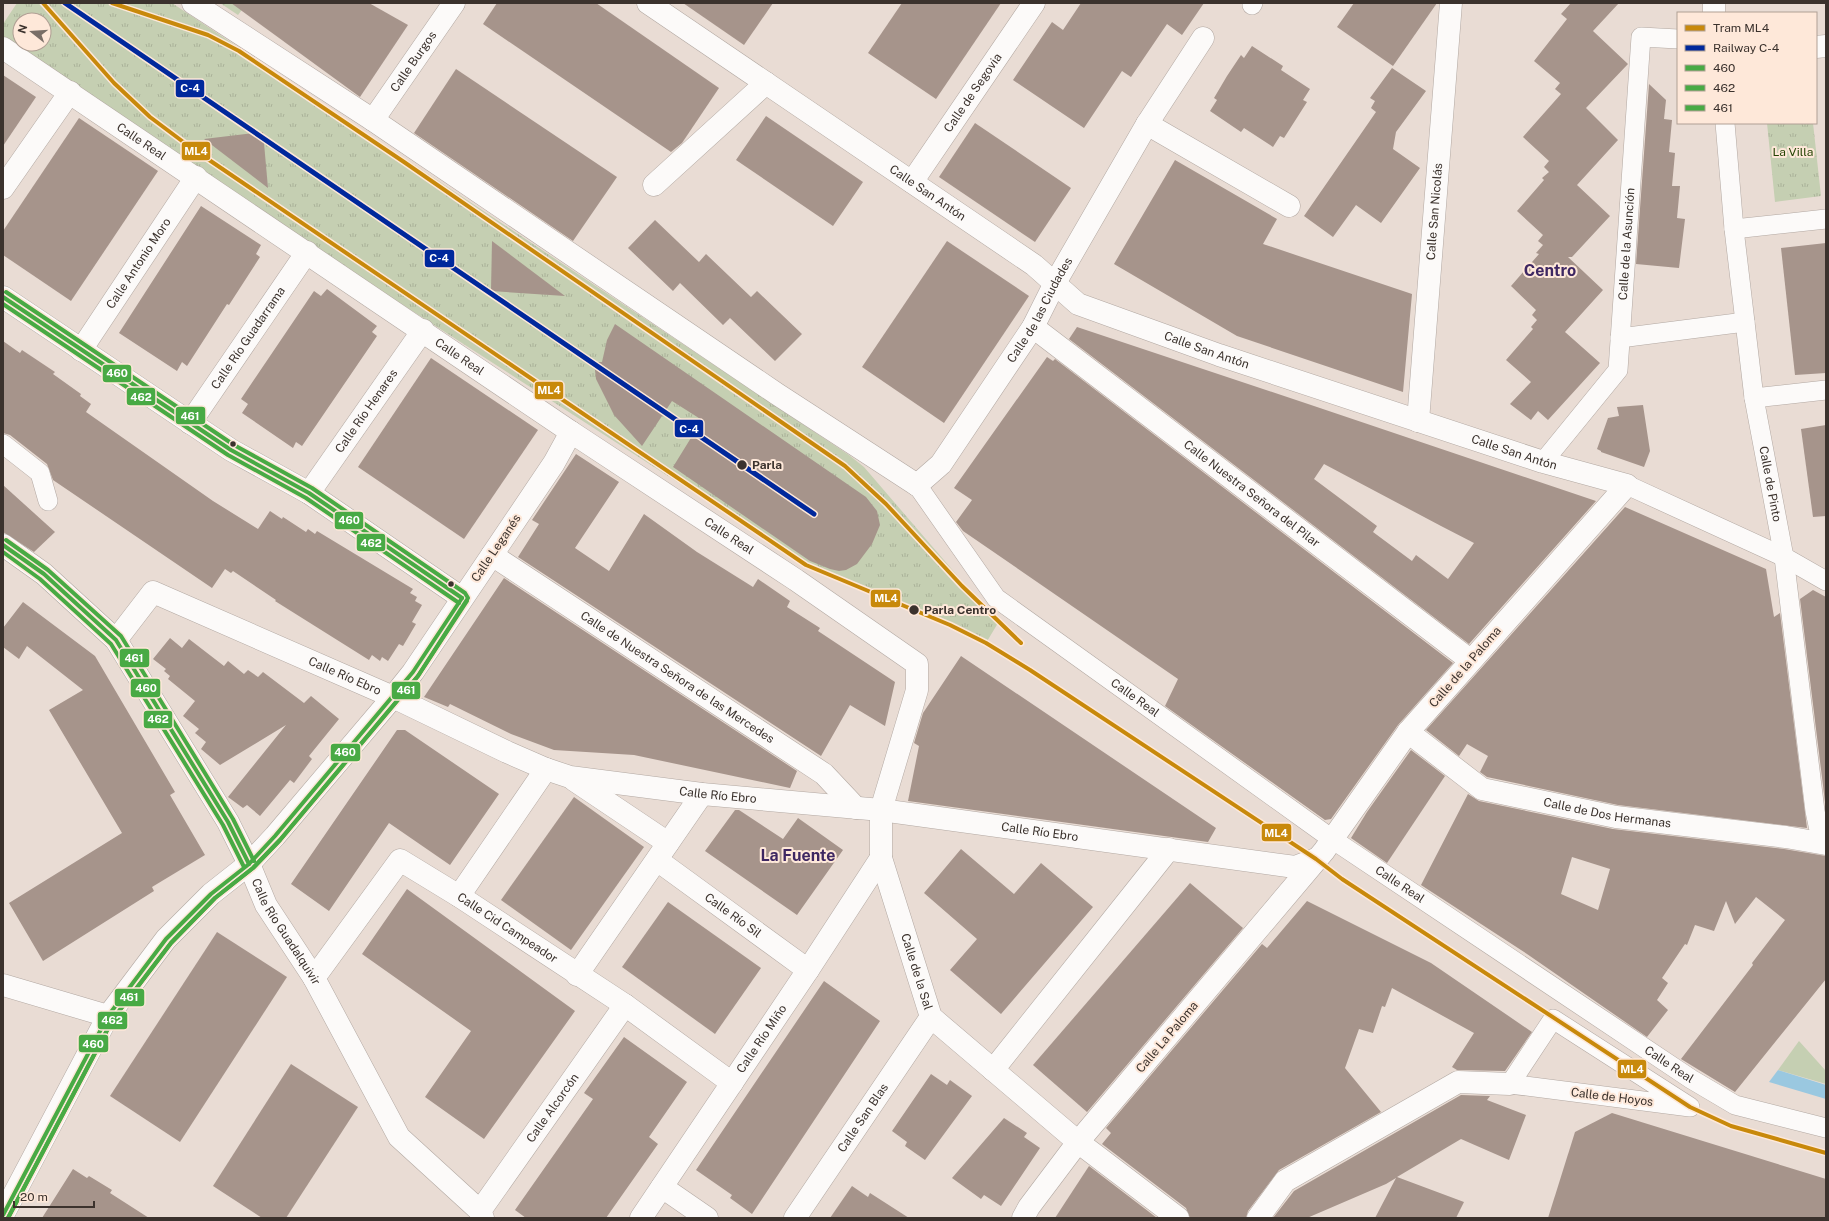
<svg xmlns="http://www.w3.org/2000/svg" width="1829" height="1221" viewBox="0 0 1829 1221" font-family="'Public Sans',sans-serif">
	<defs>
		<pattern id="grass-tufts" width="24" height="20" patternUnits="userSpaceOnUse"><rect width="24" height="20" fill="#c5cfb2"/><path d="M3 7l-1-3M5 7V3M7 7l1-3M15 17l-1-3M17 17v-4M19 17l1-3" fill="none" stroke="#aab299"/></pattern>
	</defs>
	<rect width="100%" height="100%" fill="#e9dcd4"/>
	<!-- grass -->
	<g fill="url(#grass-tufts)" fill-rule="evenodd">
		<path d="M 17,3 L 172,3 L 849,455 L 864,467 L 998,623 L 986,643 L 806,565 L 3,47 L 3,24 ZM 20,20 L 44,20 L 44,44 L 20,44 Z"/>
		<polygon points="220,3 247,3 238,15"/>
		<polygon points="1767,123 1813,123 1821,196 1775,202"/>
	</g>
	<!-- garden -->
	<polygon fill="#c5cfb2" points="1799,1041 1826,1071 1826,1084 1778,1070"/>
	<!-- water -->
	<polygon fill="#9ac8e0" points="1778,1070 1826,1085 1826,1099 1769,1082"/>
	<!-- building -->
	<g fill="#a6948b" fill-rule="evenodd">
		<polygon points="231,3 369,3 408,25 360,97"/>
		<polygon points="497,3 596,3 719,88 682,143 671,152 483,24"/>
		<polygon points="683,3 773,3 744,45"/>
		<polygon points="902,3 1001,3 936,99 868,53"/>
		<polygon points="1081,3 1204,3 1182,35 1167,24 1131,77 1122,71 1084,128 1013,80 1052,22 1063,30"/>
		<polygon points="1354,3 1437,3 1393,66 1337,27"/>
		<polygon points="1571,3 1619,3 1593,31 1628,64 1586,108 1618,140 1577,185 1610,216 1572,257 1568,257 1603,290 1565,332 1600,363 1548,420 1538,411 1531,420 1510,404 1531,382 1506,360 1533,329 1531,327 1537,320 1532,315 1536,310 1511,286 1539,254 1536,253 1543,245 1538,241 1543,235 1517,211 1544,180 1542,178 1549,172 1544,167 1549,161 1523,137 1561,94 1555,89 1560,83 1534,61 1567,19 1561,14"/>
		<polygon points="1252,46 1283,66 1281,70 1310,89 1303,100 1307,102 1284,138 1280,136 1273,147 1244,128 1241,132 1210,111 1217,100 1214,98 1227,76 1241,55 1244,58"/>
		<polygon points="1392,68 1426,91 1396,132 1393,149 1420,168 1381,223 1356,205 1333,237 1304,216 1376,112 1371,108 1375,101 1370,98"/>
		<polygon points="456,69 617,177 573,241 414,133"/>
		<polygon points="3,75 36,97 3,146"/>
		<polygon points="1649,84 1666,100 1664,119 1672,120 1669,152 1675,153 1672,186 1680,186 1677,218 1685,219 1679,268 1636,264"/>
		<polygon points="766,116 863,182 833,226 736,160"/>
		<polygon points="79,118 158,171 71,301 3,255 3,231"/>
		<polygon points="975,123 1071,188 1035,242 939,177"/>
		<polygon points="263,132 268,188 204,139"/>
		<polygon points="1175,160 1277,219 1263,244 1412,294 1403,392 1237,336 1114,264"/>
		<polygon points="201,206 261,245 256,254 260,257 229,305 227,304 187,366 182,362 177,371 119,333"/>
		<polygon points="655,220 699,262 706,254 751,297 757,291 802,334 775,361 730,318 723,325 680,283 673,291 628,248"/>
		<polygon points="492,241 565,296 491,291"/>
		<polygon points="947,241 1029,296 944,423 862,367"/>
		<polygon points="1826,243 1826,373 1795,375 1781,248"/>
		<polygon points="327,289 377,326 372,332 377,336 302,446 296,442 293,448 242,413 248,404 241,399 314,291 321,296"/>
		<polygon points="615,324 866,497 877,511 880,525 872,544 857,564 846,570 839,571 830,569 810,561 673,467 702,420 672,401 642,446 614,415 596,379 594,362 602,362 607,340"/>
		<path d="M 1077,327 L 1314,406 L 1596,501 L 1469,644 L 1069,339 ZM 1324,464 L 1441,526 L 1474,543 L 1448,579 L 1416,555 L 1412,561 L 1373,532 L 1377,526 L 1314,479 Z"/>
		<polygon points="3,341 20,353 22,350 55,372 53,374 81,394 80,396 91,404 86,412 213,501 258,529 270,511 282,519 283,517 306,532 308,529 315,534 317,531 413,589 410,593 417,597 415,601 422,605 412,622 416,624 403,646 399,644 388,661 382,657 380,661 372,655 369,660 275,601 276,600 233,571 231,573 225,569 212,588 53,480 47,464 10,435 3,433"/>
		<polygon points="1047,357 1053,361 1055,359 1453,663 1398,725 1331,819 1325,820 1165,706 1178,679 963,531 956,522 972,500 954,488"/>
		<polygon points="431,358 538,430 464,539 358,467"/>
		<polygon points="1643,405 1650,451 1644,467 1601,452 1601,451 1597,449 1608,418 1619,416 1617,407"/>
		<polygon points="1826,425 1826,516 1813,517 1801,429"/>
		<polygon points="576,454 619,482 575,548 609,571 644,514 697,552 753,587 758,579 790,601 787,607 820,628 818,631 895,682 885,726 850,705 821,756 518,557 539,524 532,520"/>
		<polygon points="3,485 55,532 34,552 3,532"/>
		<polygon points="1625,507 1766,569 1774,617 1780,613 1807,828 1618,805 1487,777 1480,772 1488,756 1467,744 1459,756 1426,730"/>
		<polygon points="504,578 797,771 790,788 634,755 554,750 511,734 450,704 448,707 424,697"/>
		<polygon points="1813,590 1826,597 1826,810 1800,599"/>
		<polygon points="23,602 95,656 175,792 170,795 205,855 152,887 154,891 43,961 9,903 122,833 49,710 83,690 27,646 19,659 3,647 3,628"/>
		<polygon points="170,638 182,648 189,639 224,666 228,661 244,674 248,670 258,677 263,672 304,703 311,696 339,719 309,756 312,759 294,783 290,780 260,816 247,805 243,808 228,797 286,725 220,765 201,749 206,742 195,733 199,729 183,716 195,701 168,679 170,676 164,671 166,669 153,659"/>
		<polygon points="961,656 1216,828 1208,842 908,801 919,746 914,743 923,713"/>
		<polygon points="397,730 405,730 499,794 450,865 389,823 329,911 291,884"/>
		<polygon points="1411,750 1445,776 1387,863 1351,838 1367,812"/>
		<path d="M 1468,794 L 1479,801 L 1613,829 L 1784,849 L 1826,856 L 1826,979 L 1735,1092 L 1681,1059 L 1753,965 L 1752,963 L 1785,920 L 1756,897 L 1735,924 L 1726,901 L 1714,931 L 1695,925 L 1687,945 L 1685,944 L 1662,978 L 1668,983 L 1657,1000 L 1668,1010 L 1647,1037 L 1527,954 L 1421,885 ZM 1572,857 L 1610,869 L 1598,910 L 1561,894 Z"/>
		<polygon points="574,797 644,847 571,950 501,900"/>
		<polygon points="735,810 739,810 783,839 798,818 843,850 797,915 705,851"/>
		<polygon points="961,849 1014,894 1041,863 1093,907 1001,1014 950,970 977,939 924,893"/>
		<polygon points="1190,883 1243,928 1087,1112 1033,1065"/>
		<polygon points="407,889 575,1011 484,1139 425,1097 471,1031 362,954"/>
		<polygon points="1307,901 1431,963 1532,1032 1505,1071 1457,1070 1452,1067 1474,1033 1392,988 1385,1007 1382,1006 1373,1033 1359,1029 1345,1068 1381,1112 1279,1170 1248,1211 1246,1218 1190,1218 1186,1208 1102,1144 1111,1133 1106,1128 1262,944 1267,948"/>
		<polygon points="668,902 761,968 715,1034 622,967"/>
		<polygon points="217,932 287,977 180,1142 110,1096"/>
		<polygon points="824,981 880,1021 752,1214 730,1198 732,1195 696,1170"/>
		<polygon points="624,1037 687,1082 649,1137 658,1144 606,1218 526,1218 515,1210 593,1099 584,1093"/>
		<polygon points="291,1064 358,1107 286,1218 262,1218 213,1186"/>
		<polygon points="931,1074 947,1085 950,1080 972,1096 925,1160 905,1146 907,1142 892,1131"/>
		<polygon points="1461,1095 1490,1096 1487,1100 1526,1115 1509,1160 1461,1139 1397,1177 1464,1202 1456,1218 1375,1218 1396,1178 1386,1184 1307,1218 1273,1218 1294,1191"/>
		<polygon points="1612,1113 1826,1179 1826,1218 1548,1218 1575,1132"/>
		<polygon points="1004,1118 1027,1133 1024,1137 1040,1148 1001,1206 984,1195 981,1199 952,1178"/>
		<polygon points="1089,1166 1157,1218 1055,1218"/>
		<polygon points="73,1169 87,1178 89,1176 112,1190 110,1193 149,1218 42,1218"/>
		<polygon points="852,1186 868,1197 870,1193 909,1218 830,1218"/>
	</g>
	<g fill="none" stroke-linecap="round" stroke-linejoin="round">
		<defs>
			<g id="pedestrian">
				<polyline points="1252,5 1253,3"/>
				<path id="s1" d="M 1725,123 L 1734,229 L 1754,398 L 1784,557 L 1815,811 L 1819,830 L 1826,843"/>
				<polyline points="1734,229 1826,219"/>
				<polyline points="1620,338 1745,322"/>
				<polyline points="1754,398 1826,390"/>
				<polyline points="3,444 40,473 48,501"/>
				<path id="s2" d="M 1543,462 L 1618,370 L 1641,37 L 1678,39"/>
				<path id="s3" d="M 917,485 L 996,598 L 1332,839 L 1691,1079 L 1735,1105 L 1826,1128"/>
				<polyline points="1627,485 1784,557 1826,581"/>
				<polygon points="1553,1019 1690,1107 1510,1084"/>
			</g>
			<g id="minor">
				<path id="s4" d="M 648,3 L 1034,265 L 1078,304 L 1219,355 L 1543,462 L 1627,485 L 1408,732 L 1324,851 L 1078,1142 L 1029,1207 L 1023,1218"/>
				<polyline points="1714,3 1714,13"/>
				<polyline points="1816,47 1826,46"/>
				<path id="s5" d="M 373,120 L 454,3"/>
				<polyline points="1147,124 1289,206"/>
				<polyline points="654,185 766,83"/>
				<polyline points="3,188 70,92"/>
				<polyline points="3,297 231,450 309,493 462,598"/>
				<path id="s6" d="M 1033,327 L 1470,660"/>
				<path id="s7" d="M 81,350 L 196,177"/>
				<path id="s8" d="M 1418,421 L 1451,3"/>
				<path id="s9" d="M 190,423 L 307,252"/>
				<path id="s10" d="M 571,432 L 796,580 L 917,664 L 917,690 L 881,810 L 881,858 L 931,1017 L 1078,1142 L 1178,1218"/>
				<path id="s11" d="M 917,485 L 941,464 L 1033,327 L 1055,283 L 1147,124 L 1203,38"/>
				<path id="s12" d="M 309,493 L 423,330"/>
				<path id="s13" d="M 3,545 L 44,574 L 116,640 L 228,822 L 249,864 L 266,905 L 314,978 L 399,1137 L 480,1211 L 483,1218"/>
				<path id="s14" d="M 492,555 L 824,774 L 856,808"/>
				<path id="s15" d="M 116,640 L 153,592 L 393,697 L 507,752 L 546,769 L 570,777 L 702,794 L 881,810 L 1295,867 L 1316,859"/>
				<path id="s16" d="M 1408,732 L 1482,789 L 1616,817 L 1786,837 L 1826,844"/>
				<polyline points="574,780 668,843"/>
				<path id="s17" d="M 657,860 L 808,970"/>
				<polyline points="459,896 546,769"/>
				<polyline points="577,975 702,794"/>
				<path id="s18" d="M 314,978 L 400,860 L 459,896 L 625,1005 L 732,1083"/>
				<polyline points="3,985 108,1016"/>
				<polyline points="993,1070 1169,849"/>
				<polyline points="662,1187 707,1218"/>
				<path id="s19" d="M 480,1211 L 625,1005"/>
				<path id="s20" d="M 641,1218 L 808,970 L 881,858"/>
				<path id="s21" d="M 795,1218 L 931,1017"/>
				<polyline points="1258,1218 1285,1181 1458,1082 1510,1084"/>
			</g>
			<g id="tertiary">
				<polyline points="193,3 373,120 777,394 917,485"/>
				<path id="s22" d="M 3,48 L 571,432 L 554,463 L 492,555 L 413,672 L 393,697 L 275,836 L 249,864 L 211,894 L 166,939 L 108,1016 L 3,1215"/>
				<path id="s23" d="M 912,182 L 1034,3"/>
			</g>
		</defs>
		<!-- pedestrian casing -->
		<use href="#pedestrian" stroke="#b2a8a2" stroke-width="20"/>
		<!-- minor casing -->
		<use href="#minor" stroke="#b2a8a2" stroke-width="23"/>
		<!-- tertiary casing -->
		<use href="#tertiary" stroke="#b2a8a2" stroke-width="23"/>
		<!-- pedestrian -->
		<use href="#pedestrian" stroke="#fcfaf9" stroke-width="19"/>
		<!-- minor -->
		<use href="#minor" stroke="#fcfaf9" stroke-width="22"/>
		<!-- tertiary -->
		<use href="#tertiary" stroke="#fcfaf9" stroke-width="22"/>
		<defs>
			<g id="bus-1">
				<polyline points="3,297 231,450 309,493 462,598"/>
				<polyline points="3,545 44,574 116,640 228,822 249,864"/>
				<polyline points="3,1215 108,1016 166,939 211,894 249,864 275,836 413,672 462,598"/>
			</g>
			<g id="bus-2">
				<polyline points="3,304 228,455 306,498 459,603"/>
				<polyline points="3,552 40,579 111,644 223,825 244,867"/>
				<polyline points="8,1218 113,1019 171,943 215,898 253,868 280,840 418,676 467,601"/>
			</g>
			<g id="bus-3">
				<polyline points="6,292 234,445 312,488 465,593 468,598 418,676 280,840 253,868 215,898 171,943 113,1019 8,1218"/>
				<polyline points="6,540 48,570 121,636 233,819 254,861"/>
			</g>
		</defs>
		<!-- bus-1 casing -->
		<use href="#bus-1" stroke="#fee8d9" stroke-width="7"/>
		<!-- bus-2 casing -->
		<use href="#bus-2" stroke="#fee8d9" stroke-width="7"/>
		<!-- bus-3 casing -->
		<use href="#bus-3" stroke="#fee8d9" stroke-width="7"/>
		<!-- bus-1 -->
		<use href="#bus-1" stroke="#48aa44" stroke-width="4"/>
		<!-- bus-2 -->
		<use href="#bus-2" stroke="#48aa44" stroke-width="4"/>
		<!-- bus-3 -->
		<use href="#bus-3" stroke="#48aa44" stroke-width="4"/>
		<defs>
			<polyline id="rail-1" points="65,3 814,514"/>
		</defs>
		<!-- rail-1 casing -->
		<use href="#rail-1" stroke="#fee8d9" stroke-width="8"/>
		<!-- rail-1 -->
		<use href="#rail-1" stroke="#00289c" stroke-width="5"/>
		<defs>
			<g id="tram-1">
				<polyline points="43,3 114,83 150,117 190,147 806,565 950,625 986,643 1030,670 1316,859 1342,879 1690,1107 1731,1126 1826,1153"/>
				<polyline points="112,3 208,35 239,51 404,162 845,466 886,504 962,586 1021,643"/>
			</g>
		</defs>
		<!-- tram-1 casing -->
		<use href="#tram-1" stroke="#fee8d9" stroke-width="7"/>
		<!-- tram-1 -->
		<use href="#tram-1" stroke="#c8890b" stroke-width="4"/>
	</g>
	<!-- markers -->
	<g fill="#3b322d" stroke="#fee8d9" stroke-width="1.5">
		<circle cx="233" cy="444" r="3.5"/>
		<circle cx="742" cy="465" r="5.5"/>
		<circle cx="451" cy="584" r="3.5"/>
		<circle cx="914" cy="610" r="5.5"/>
	</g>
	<g text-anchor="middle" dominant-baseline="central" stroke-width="4" stroke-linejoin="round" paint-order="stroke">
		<!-- street labels -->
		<g font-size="12" fill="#3b322d" stroke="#fee8d9">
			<text stroke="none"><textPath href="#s5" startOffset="71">Calle Burgos</textPath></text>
			<text stroke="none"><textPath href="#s23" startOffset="108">Calle de Segovia</textPath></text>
			<text stroke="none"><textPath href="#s22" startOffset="167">Calle Real</textPath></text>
			<text stroke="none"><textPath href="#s4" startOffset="338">Calle San Antón</textPath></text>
			<text stroke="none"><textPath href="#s8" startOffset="210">Calle San Nicolás</textPath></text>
			<text stroke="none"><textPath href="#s2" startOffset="245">Calle de la Asunción</textPath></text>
			<text stroke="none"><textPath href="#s7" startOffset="104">Calle Antonio Moro</textPath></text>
			<text stroke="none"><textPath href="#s11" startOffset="215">Calle de las Ciudades</textPath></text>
			<text stroke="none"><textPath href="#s9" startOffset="103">Calle Río Guadarrama</textPath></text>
			<text stroke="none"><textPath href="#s4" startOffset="662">Calle San Antón</textPath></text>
			<text stroke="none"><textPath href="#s22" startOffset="551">Calle Real</textPath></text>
			<text stroke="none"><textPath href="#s12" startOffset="100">Calle Río Henares</textPath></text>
			<text stroke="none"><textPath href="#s4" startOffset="986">Calle San Antón</textPath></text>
			<text stroke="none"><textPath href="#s1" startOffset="364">Calle de Pinto</textPath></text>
			<text stroke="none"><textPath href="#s6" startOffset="275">Calle Nuestra Señora del Pilar</textPath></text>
			<text stroke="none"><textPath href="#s10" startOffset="189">Calle Real</textPath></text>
			<text transform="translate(496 548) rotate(-56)">Calle Leganés</text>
			<text transform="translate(1465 667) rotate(-49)">Calle de la Paloma</text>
			<text stroke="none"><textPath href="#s15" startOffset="270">Calle Río Ebro</textPath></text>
			<text stroke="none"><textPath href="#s14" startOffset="222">Calle de Nuestra Señora de las Mercedes</textPath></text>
			<text stroke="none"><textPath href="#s3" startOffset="309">Calle Real</textPath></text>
			<text stroke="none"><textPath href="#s15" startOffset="666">Calle Río Ebro</textPath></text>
			<text stroke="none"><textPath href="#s16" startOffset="221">Calle de Dos Hermanas</textPath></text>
			<text stroke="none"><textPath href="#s15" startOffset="990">Calle Río Ebro</textPath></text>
			<text stroke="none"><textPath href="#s3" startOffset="633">Calle Real</textPath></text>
			<text stroke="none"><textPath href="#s17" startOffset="94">Calle Río Sil</textPath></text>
			<text stroke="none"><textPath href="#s18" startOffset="273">Calle Cid Campeador</textPath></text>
			<text stroke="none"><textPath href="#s13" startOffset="486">Calle Río Guadalquivir</textPath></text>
			<text stroke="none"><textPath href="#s10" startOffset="735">Calle de la Sal</textPath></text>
			<text transform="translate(1167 1037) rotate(-50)">Calle La Paloma</text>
			<text stroke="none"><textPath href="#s20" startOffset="216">Calle Río Miño</textPath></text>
			<text stroke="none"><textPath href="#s3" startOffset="957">Calle Real</textPath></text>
			<text transform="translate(1612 1097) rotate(7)">Calle de Hoyos</text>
			<text stroke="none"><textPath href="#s19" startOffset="126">Calle Alcorcón</textPath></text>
			<text stroke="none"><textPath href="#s21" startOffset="121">Calle San Blas</textPath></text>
		</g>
		<!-- park labels -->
		<g font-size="12" fill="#234303" stroke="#fee8d9">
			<text x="1793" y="152">La Villa</text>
		</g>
		<!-- stop labels -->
		<g font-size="12" font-weight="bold" fill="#3b322d" stroke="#fee8d9" text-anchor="start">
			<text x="752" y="465">Parla</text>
			<text x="924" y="610">Parla Centro</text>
		</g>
		<!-- district labels -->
		<g font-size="16" font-weight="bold" fill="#3e2762" stroke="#fee8d9">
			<text x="1550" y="270">Centro</text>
			<text x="798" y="855">La Fuente</text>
		</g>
	</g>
	<g stroke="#fee8d9" stroke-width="1.5">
		<rect x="175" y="79" width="30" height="19" rx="4" fill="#00289c"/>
		<rect x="181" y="141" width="30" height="20" rx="4" fill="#c8890b"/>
		<rect x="424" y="249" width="31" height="19" rx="4" fill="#00289c"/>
		<rect x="102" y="364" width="30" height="19" rx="4" fill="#48aa44"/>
		<rect x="534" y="381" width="30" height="19" rx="4" fill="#c8890b"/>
		<rect x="126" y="387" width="30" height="19" rx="4" fill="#48aa44"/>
		<rect x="175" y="406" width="31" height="19" rx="4" fill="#48aa44"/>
		<rect x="674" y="419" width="30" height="19" rx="4" fill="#00289c"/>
		<rect x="334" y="511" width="30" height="19" rx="4" fill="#48aa44"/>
		<rect x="356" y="533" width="30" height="19" rx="4" fill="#48aa44"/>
		<rect x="870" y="589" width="31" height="19" rx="4" fill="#c8890b"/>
		<rect x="119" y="648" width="31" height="20" rx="4" fill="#48aa44"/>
		<rect x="130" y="678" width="31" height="20" rx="4" fill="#48aa44"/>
		<rect x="391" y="681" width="30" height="19" rx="4" fill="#48aa44"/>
		<rect x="143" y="710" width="30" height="19" rx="4" fill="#48aa44"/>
		<rect x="330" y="743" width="31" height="19" rx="4" fill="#48aa44"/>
		<rect x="1261" y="823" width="31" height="19" rx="4" fill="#c8890b"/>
		<rect x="114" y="988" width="31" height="19" rx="4" fill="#48aa44"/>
		<rect x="97" y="1011" width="31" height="19" rx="4" fill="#48aa44"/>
		<rect x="78" y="1034" width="31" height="19" rx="4" fill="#48aa44"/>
		<rect x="1617" y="1059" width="30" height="20" rx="4" fill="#c8890b"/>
	</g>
	<g font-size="11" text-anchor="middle" font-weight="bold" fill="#fff">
		<text x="190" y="92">C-4</text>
		<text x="196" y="155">ML4</text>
		<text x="439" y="262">C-4</text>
		<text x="117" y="377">460</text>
		<text x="549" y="394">ML4</text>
		<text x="141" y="401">462</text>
		<text x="190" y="420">461</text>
		<text x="689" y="433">C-4</text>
		<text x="349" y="524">460</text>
		<text x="371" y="547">462</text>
		<text x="886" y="602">ML4</text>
		<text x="134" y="662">461</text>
		<text x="146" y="692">460</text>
		<text x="406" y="694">461</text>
		<text x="158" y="723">462</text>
		<text x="345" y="756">460</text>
		<text x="1276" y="837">ML4</text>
		<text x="129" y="1001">461</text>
		<text x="112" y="1024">462</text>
		<text x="93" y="1048">460</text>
		<text x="1632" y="1073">ML4</text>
	</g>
	<!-- border -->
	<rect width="1829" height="1221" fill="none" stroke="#3b322d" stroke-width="8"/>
	<!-- legend -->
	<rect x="1677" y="12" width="140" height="112" fill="#fee8d9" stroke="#b09f94"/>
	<rect x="1685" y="25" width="20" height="6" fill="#c8890b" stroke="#b09f94"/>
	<text x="1713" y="32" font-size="12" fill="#3b322d">Tram ML4</text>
	<rect x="1685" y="45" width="20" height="6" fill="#00289c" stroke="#b09f94"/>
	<text x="1713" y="52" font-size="12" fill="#3b322d">Railway C-4</text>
	<rect x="1685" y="65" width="20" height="6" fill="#48aa44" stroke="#b09f94"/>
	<text x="1713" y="72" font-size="12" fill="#3b322d">460</text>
	<rect x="1685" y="85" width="20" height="6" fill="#48aa44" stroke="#b09f94"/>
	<text x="1713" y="92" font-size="12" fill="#3b322d">462</text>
	<rect x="1685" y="105" width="20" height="6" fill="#48aa44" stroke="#b09f94"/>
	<text x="1713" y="112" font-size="12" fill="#3b322d">461</text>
	<!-- north arrow -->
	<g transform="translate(32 32) rotate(287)"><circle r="19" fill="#fee8d9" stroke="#b09f94"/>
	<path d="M0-3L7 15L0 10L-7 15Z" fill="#786e67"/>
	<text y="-6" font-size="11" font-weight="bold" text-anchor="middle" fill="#3b322d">N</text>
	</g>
	<!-- scale -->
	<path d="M14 1201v6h80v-6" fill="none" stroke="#3b322d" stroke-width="2"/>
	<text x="20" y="1201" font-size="12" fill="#3b322d" stroke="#fee8d9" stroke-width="3" paint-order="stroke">20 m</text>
</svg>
